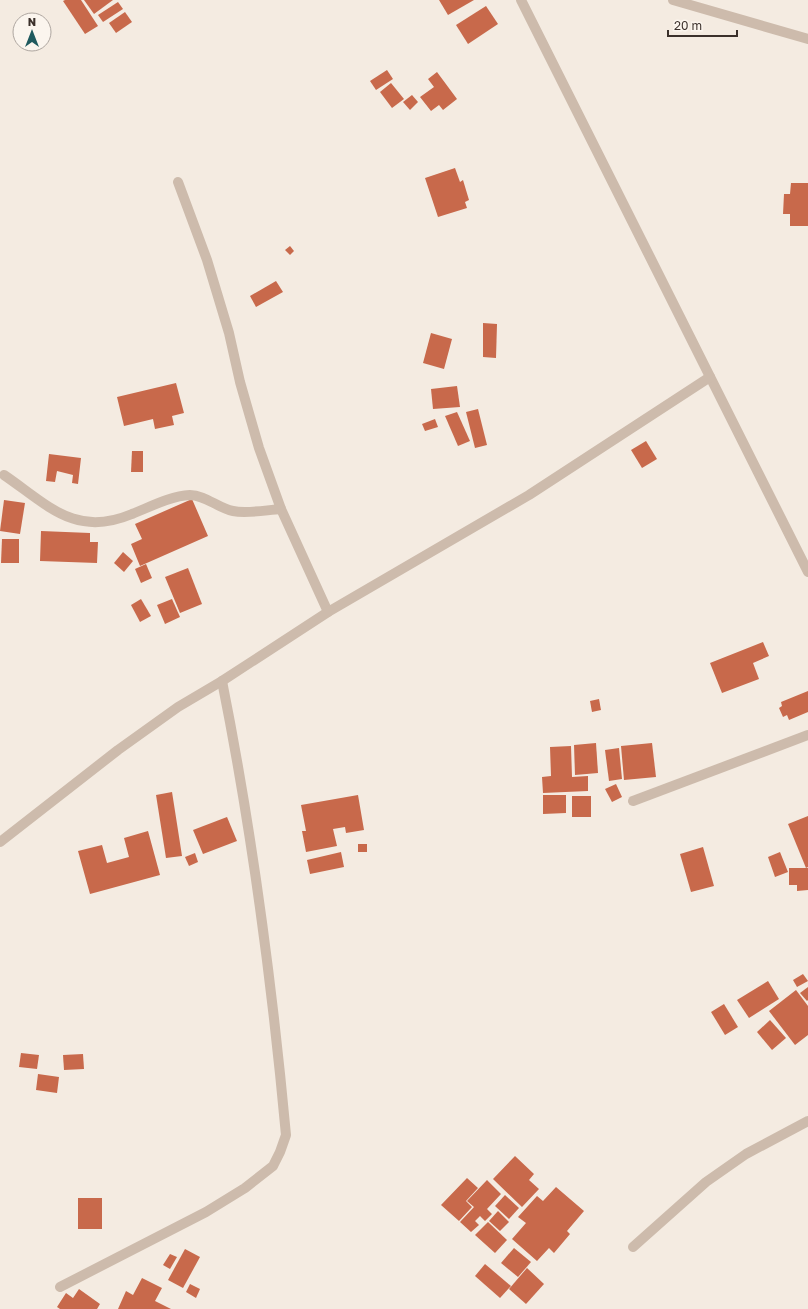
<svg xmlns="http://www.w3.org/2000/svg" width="808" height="1309" viewBox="0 0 808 1309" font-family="'Golos Text',sans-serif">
	<rect width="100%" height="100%" fill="#f4ebe1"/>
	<!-- building -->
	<g fill="#c8694b">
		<polygon points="65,0 81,0 98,26 85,34 63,1"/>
		<polygon points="84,0 113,0 94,14"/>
		<polygon points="439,0 474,0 448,15"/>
		<polygon points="118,2 123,9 103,22 98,15"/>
		<polygon points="486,6 498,24 468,44 456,25"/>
		<polygon points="125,12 132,22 116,33 109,23"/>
		<polygon points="387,70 393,79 376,90 370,81"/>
		<polygon points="437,72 457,99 443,110 439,105 431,111 420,97 434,87 428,79"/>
		<polygon points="391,83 404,99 392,108 380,92"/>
		<polygon points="412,95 418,102 410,110 403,102"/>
		<polygon points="455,168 460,182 463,180 469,200 465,202 467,208 438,217 425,178"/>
		<polygon points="791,183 808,183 808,226 790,226 790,214 783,214 784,194 790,194"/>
		<polygon points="290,246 294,251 290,255 285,250"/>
		<polygon points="276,281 283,292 256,307 250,296"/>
		<polygon points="483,323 497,324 496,358 483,357"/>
		<polygon points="431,333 452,339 444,369 423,363"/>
		<polygon points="176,383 184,413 172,416 174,425 155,429 153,419 124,426 117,397"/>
		<polygon points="457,386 460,407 433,409 431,389"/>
		<polygon points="478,409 487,445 475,448 466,412"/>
		<polygon points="457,412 470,441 458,446 445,416"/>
		<polygon points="435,419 438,427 425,431 422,424"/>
		<polygon points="646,441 657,459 642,468 631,450"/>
		<polygon points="132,451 143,451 143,472 131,472"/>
		<polygon points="49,454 81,458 78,484 72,483 73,475 57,471 55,482 46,481"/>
		<polygon points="192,499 208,536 140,566 131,544 142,539 135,524"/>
		<polygon points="4,500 25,503 20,534 0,531"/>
		<polygon points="41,531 90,533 90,542 98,542 97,563 40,561"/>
		<polygon points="2,539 19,539 19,563 1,563"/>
		<polygon points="123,552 133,561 124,572 114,563"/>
		<polygon points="146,564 152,578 141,583 135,569"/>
		<polygon points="188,568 202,604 180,613 165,577"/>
		<polygon points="141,599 151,616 140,622 131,605"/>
		<polygon points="172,599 180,617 165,624 157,605"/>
		<polygon points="763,642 769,656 753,663 759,679 722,693 710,663"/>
		<polygon points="808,691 808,712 789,720 787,715 783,717 779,708 782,706 781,702"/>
		<polygon points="599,699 601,710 592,712 590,701"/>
		<polygon points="596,743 598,773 575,775 574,745"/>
		<polygon points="652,743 656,777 624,780 621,746"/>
		<polygon points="571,746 572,777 588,776 588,791 543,793 542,777 551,776 550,747"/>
		<polygon points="619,748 622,779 609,781 605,750"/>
		<polygon points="616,784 622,797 612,802 605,789"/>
		<polygon points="172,792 182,856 166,858 156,795"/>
		<polygon points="358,795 364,830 346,833 345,827 333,829 337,846 306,852 302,831 306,831 301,805"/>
		<polygon points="543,795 566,795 566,813 543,814"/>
		<rect x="572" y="796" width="19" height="21"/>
		<polygon points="808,816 808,867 806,868 788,824"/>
		<polygon points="227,817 237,841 203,854 193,830"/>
		<polygon points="148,831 160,875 90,894 78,851 102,845 107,863 129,857 124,838"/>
		<rect x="358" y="844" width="9" height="8"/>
		<polygon points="703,847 714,886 691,892 680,854"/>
		<polygon points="341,852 344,867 310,874 307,860"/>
		<polygon points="780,852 788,872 775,877 768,857"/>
		<polygon points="195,853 198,862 189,866 185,857"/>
		<polygon points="789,868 808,868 808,890 797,891 797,885 789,885"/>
		<polygon points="803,974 808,981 797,987 793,980"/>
		<polygon points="768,981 779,999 749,1018 737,1000"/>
		<polygon points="808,987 808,1000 807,1001 800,993"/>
		<polygon points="796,990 808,1006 808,1035 795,1045 769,1011"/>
		<polygon points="724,1004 738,1027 725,1035 711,1012"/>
		<polygon points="770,1020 786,1038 772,1050 757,1032"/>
		<polygon points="21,1053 39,1055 37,1069 19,1067"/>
		<polygon points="83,1054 84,1069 64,1070 63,1055"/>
		<polygon points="38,1074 59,1077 57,1093 36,1090"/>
		<polygon points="515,1156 534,1174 529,1180 539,1189 522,1207 493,1179"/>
		<polygon points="467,1178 478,1188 466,1201 472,1207 459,1221 441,1205"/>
		<polygon points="487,1180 501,1194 487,1209 492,1214 485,1221 480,1216 475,1221 479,1225 471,1232 460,1222 474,1207 467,1201"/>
		<polygon points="556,1187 584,1211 567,1231 570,1234 554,1253 549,1248 537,1261 512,1239 526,1223 518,1217 537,1196 543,1201"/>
		<polygon points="505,1195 519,1208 509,1219 495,1206"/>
		<rect x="78" y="1198" width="24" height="31"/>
		<polygon points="498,1211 509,1222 500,1231 489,1221"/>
		<polygon points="488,1222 507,1240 495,1253 475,1235"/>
		<polygon points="514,1248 531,1262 518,1277 501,1263"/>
		<polygon points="185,1249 200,1257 183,1288 168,1280"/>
		<polygon points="170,1254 177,1257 170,1269 163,1265"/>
		<polygon points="485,1264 511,1286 500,1298 475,1276"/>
		<polygon points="527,1268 544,1284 526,1304 509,1289"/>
		<polygon points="142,1278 162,1288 155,1301 171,1309 118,1309 126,1291 133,1295"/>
		<polygon points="190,1284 200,1289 196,1298 186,1292"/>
		<polygon points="79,1289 100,1304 97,1309 60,1309 57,1307 66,1293 73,1298"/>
	</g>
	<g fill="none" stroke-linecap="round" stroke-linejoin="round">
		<!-- minor -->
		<g stroke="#cdbbac" stroke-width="10">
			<polyline points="521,0 808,572"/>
			<polyline points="673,0 808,39"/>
			<polyline points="178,182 207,260 229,333 240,382 259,448 281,509 328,612"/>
			<path d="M 4,475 C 48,505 75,538 132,514 C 150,507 170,496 190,495 C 205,495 218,508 233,511 C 247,514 266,510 281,509"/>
			<polyline points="633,801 808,735"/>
			<polyline points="0,842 118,750 178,707 222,681 328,612 529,495 710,377"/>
			<polyline points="633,1247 706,1182 746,1154 808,1121"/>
			<path d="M 60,1287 L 206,1212 L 245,1188 L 273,1166 L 280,1152 L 286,1135 C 272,983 252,831 222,681"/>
		</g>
	</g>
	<!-- north arrow -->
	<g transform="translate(32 32)"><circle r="19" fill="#fbf5ee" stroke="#aea6a0"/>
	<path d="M0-3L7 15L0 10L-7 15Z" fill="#1f5a5e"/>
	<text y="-6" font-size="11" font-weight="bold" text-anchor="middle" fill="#3b302b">N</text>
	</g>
	<!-- scale -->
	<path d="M668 30v6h69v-6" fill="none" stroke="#3b302b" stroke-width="2"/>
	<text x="674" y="30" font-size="12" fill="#3b302b" stroke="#fbf5ee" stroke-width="3" paint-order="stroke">20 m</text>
</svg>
